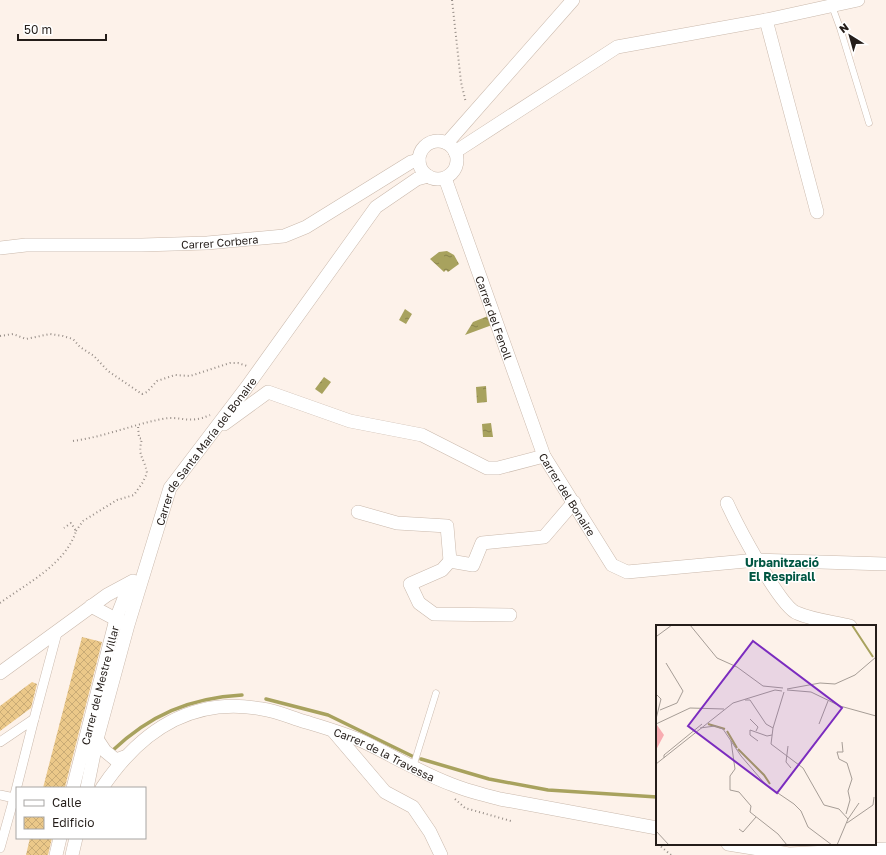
<svg xmlns="http://www.w3.org/2000/svg" width="886" height="855" viewBox="0 0 886 855" font-family="'Golos Text',sans-serif">
	<defs>
		<pattern id="water-ripples" width="26" height="14" patternUnits="userSpaceOnUse"><rect width="26" height="14" fill="#a8a25e"/><path d="M2 4q2-2 4 0t4 0M15 11q2-2 4 0t4 0" fill="none" stroke="#89834d"/></pattern>
		<pattern id="building-cross-hatch" width="8" height="8" patternUnits="userSpaceOnUse"><rect width="8" height="8" fill="#ebc889"/><path d="M0 0l8 8M0 8l8-8" fill="none" stroke="#c9ab76"/></pattern>
	</defs>
	<rect width="100%" height="100%" fill="#fdf2ea"/>
	<!-- water -->
	<g fill="url(#water-ripples)">
		<polygon points="447,251 454,255 459,264 448,272 446,270 444,272 430,259 439,252"/>
		<polygon points="405,309 412,314 406,324 399,320"/>
		<polygon points="488,316 492,325 465,335 473,322"/>
		<polygon points="324,377 331,382 322,394 315,389"/>
		<polygon points="486,386 487,402 477,403 476,387"/>
		<polygon points="491,423 493,437 483,437 482,424"/>
	</g>
	<g fill="none" stroke-linecap="round" stroke-linejoin="round">
		<!-- stream -->
		<g stroke="#a8a25e" stroke-width="3.5">
			<polyline points="266,699 328,715 412,756"/>
			<path d="M 112,751 C 150,715 189,698 242,695"/>
			<polyline points="421,759 489,779 548,790 657,797"/>
		</g>
	</g>
	<!-- building -->
	<g fill="url(#building-cross-hatch)">
		<polygon points="82,637 102,642 65,787 43,788"/>
		<polygon points="32,682 37,684 31,708 0,731 0,706"/>
		<polygon points="30,838 52,838 48,855 26,855"/>
	</g>
	<g fill="none" stroke-linecap="round" stroke-linejoin="round">
		<defs>
			<g id="service">
				<polyline points="832,6 840,28 869,123"/>
				<polyline points="413,767 436,693"/>
			</g>
			<g id="pedestrian">
				<polyline points="34,719 57,633"/>
				<polyline points="0,742 34,719 14,798"/>
				<polyline points="0,795 14,798 0,848"/>
			</g>
			<g id="minor">
				<polyline points="766,20 817,212"/>
				<circle cx="438" cy="160" r="19"/>
				<polyline points="447,143 573,0"/>
				<polyline points="455,152 617,47 766,20 858,0"/>
				<path id="s1" d="M 445,178 L 544,456 L 612,565 L 627,572 L 757,560 L 886,564"/>
				<path id="s2" d="M 0,248 L 26,245 L 142,245 L 207,243 L 284,236 L 306,227 L 411,162 L 419,160"/>
				<polyline points="224,424 268,392 350,421 422,435 487,468 498,468 544,456"/>
				<path d="M 727,503 C 736,523 780,607 797,613 C 813,620 833,622 850,626"/>
				<polyline points="358,512 397,523 447,526 450,561"/>
				<polyline points="91,606 123,623"/>
				<polyline points="510,615 434,614 419,603 410,584 442,570 450,561 473,565 482,543 544,537 574,502"/>
				<polyline points="0,673 107,595 133,581"/>
				<polyline points="334,732 385,792 413,807 430,832 441,855"/>
				<polyline points="97,739 105,751 116,760 124,757"/>
				<path id="s3" d="M 73,788 L 116,619 L 130,583"/>
				<path id="s4" d="M 87,788 L 97,739 L 128,625 L 170,488 L 246,388 L 376,207 L 417,179 L 428,176"/>
				<path id="s5" d="M 102,788 C 140,731 192,696 262,709 C 277,711 292,718 306,722 C 326,728 347,734 366,743 C 395,757 423,774 453,785 C 468,791 484,795 500,799 L 657,828"/>
				<polyline points="728,844 789,854 886,849"/>
				<polyline points="56,855 60,838"/>
				<polyline points="72,855 76,838"/>
			</g>
		</defs>
		<!-- service casing -->
		<use href="#service" stroke="#cab9ac" stroke-width="7"/>
		<!-- pedestrian casing -->
		<use href="#pedestrian" stroke="#cab9ac" stroke-width="10"/>
		<!-- minor casing -->
		<use href="#minor" stroke="#cab9ac" stroke-width="14"/>
		<!-- path -->
		<g stroke="#978e88" stroke-width="2" stroke-dasharray="1 3" stroke-linecap="butt">
			<polyline points="452,0 461,82 466,103"/>
			<polyline points="0,336 13,334 26,339 50,334 63,336 73,339 80,347 94,356 108,371 142,394 147,392 157,381 175,375 190,376 230,363 238,363 247,366"/>
			<path d="M 73,441 C 103,437 132,425 162,419 C 180,415 188,425 210,415"/>
			<path d="M 76,531 L 83,521 L 117,500 L 134,495 L 143,482 L 147,473 C 144,456 137,457 142,439 L 139,438 L 138,426"/>
			<path d="M 0,603 C 26,584 66,564 76,531 L 71,523 L 64,528"/>
			<polyline points="455,799 465,808 511,821"/>
			<polyline points="658,844 671,855"/>
		</g>
		<!-- service -->
		<use href="#service" stroke="#fff" stroke-width="6"/>
		<!-- pedestrian -->
		<use href="#pedestrian" stroke="#fff" stroke-width="9"/>
		<!-- minor -->
		<use href="#minor" stroke="#fff" stroke-width="13"/>
	</g>
	<g text-anchor="middle" dominant-baseline="central" stroke-width="3" stroke-linejoin="round" paint-order="stroke">
		<!-- street labels -->
		<g font-size="11" fill="#241d19" stroke="#fff">
			<text stroke="none"><textPath href="#s2" startOffset="220">Carrer Corbera</textPath></text>
			<text stroke="none"><textPath href="#s1" startOffset="148">Carrer del Fenoll</textPath></text>
			<text stroke="none"><textPath href="#s4" startOffset="361">Carrer de Santa María del Bonaire</textPath></text>
			<text stroke="none"><textPath href="#s1" startOffset="340">Carrer del Bonaire</textPath></text>
			<text stroke="none"><textPath href="#s3" startOffset="106">Carrer del Mestre Villar</textPath></text>
			<text stroke="none"><textPath href="#s5" startOffset="321">Carrer de la Travessa</textPath></text>
		</g>
		<!-- neighbourhood labels -->
		<g font-size="12" font-weight="bold" fill="#005642" stroke="#fff">
			<text x="782" y="562">Urbanització<tspan x="782" dy="14">El Respirall</tspan></text>
		</g>
	</g>
	<!-- overview -->
	<g transform="translate(656 625)">
		<rect width="220" height="220" fill="#fdf2ea"/>
		<path d="M 1,100 L 8,110 L 0,125 L 0,100 Z" fill="#f8acb1"/>
		<path fill="none" stroke="#a8a25e" stroke-width="2" d="M 196,0 L 217,32M 52,99 L 69,104M 71,106 L 81,123M 82,124 L 108,150 L 114,159"/>
		<path fill="none" stroke="#a69d96" stroke-width="1" d="M 34,0 L 61,33 L 81,42 L 107,61 L 127,63M 1,11 L 16,0M 131,64 L 164,58 L 179,59 L 199,50 L 220,32M 131,65 L 155,67 L 184,81 L 220,91M 128,67 L 117,103 L 115,119 L 147,143 L 168,180 L 183,184 L 192,194M 0,69 L 5,74 L 0,94M 89,75 L 94,75 L 110,99 L 117,103M 4,85 L 21,78 L 27,66 L 10,38M 94,94 L 102,102 L 100,106M 0,99 L 34,83 L 68,84M 163,99 L 172,76M 44,103 L 59,101 L 67,104 L 85,131 L 110,160 L 138,179 L 145,186 L 152,202 L 176,220M 75,116 L 79,144 L 74,151 L 74,165 L 83,167 L 95,181 L 94,187 L 122,209 L 131,220M 102,116 L 94,110 L 94,105 L 111,111 L 116,110M 186,117 L 187,127 L 181,127 L 183,134 L 191,138 L 196,154 L 192,166 L 194,175 L 190,189M 132,121 L 130,137 L 135,143M 8,133 L 8,130 L 46,99M 0,139 L 77,78 L 119,65 L 126,66M 191,198 L 217,180 L 218,172M 83,204 L 87,207 L 100,192M 0,206 L 13,220M 181,220 L 192,194 L 203,178"/>
		<path fill="#7b2cbf" fill-opacity="0.15" stroke="#7b2cbf" stroke-width="2" d="M 97,16 L 186,83 L 121,168 L 32,101 Z"/>
		<rect width="220" height="220" fill="none" stroke="#241d19" stroke-width="2"/>
	</g>
	<!-- legend -->
	<rect x="16" y="787" width="130" height="52" fill="#ffffff" stroke="#a7a5a3"/>
	<rect x="24" y="800" width="20" height="6" fill="#ffffff" stroke="#a7a5a3"/>
	<text x="52" y="807" font-size="12" fill="#241d19">Calle</text>
	<rect x="24" y="817" width="20" height="12" fill="url(#building-cross-hatch)" stroke="#a7a5a3"/>
	<text x="52" y="827" font-size="12" fill="#241d19">Edificio</text>
	<!-- north arrow -->
	<g transform="translate(850 36) rotate(323)" stroke="#ffffff" stroke-width="3" paint-order="stroke">
	<path d="M0-3L7 15L0 10L-7 15Z" fill="#241d19"/>
	<text y="-6" font-size="11" font-weight="bold" text-anchor="middle" fill="#241d19">N</text>
	</g>
	<!-- scale -->
	<path d="M18 34v6h88v-6" fill="none" stroke="#241d19" stroke-width="2"/>
	<text x="24" y="34" font-size="12" fill="#241d19" stroke="#ffffff" stroke-width="3" paint-order="stroke">50 m</text>
</svg>
